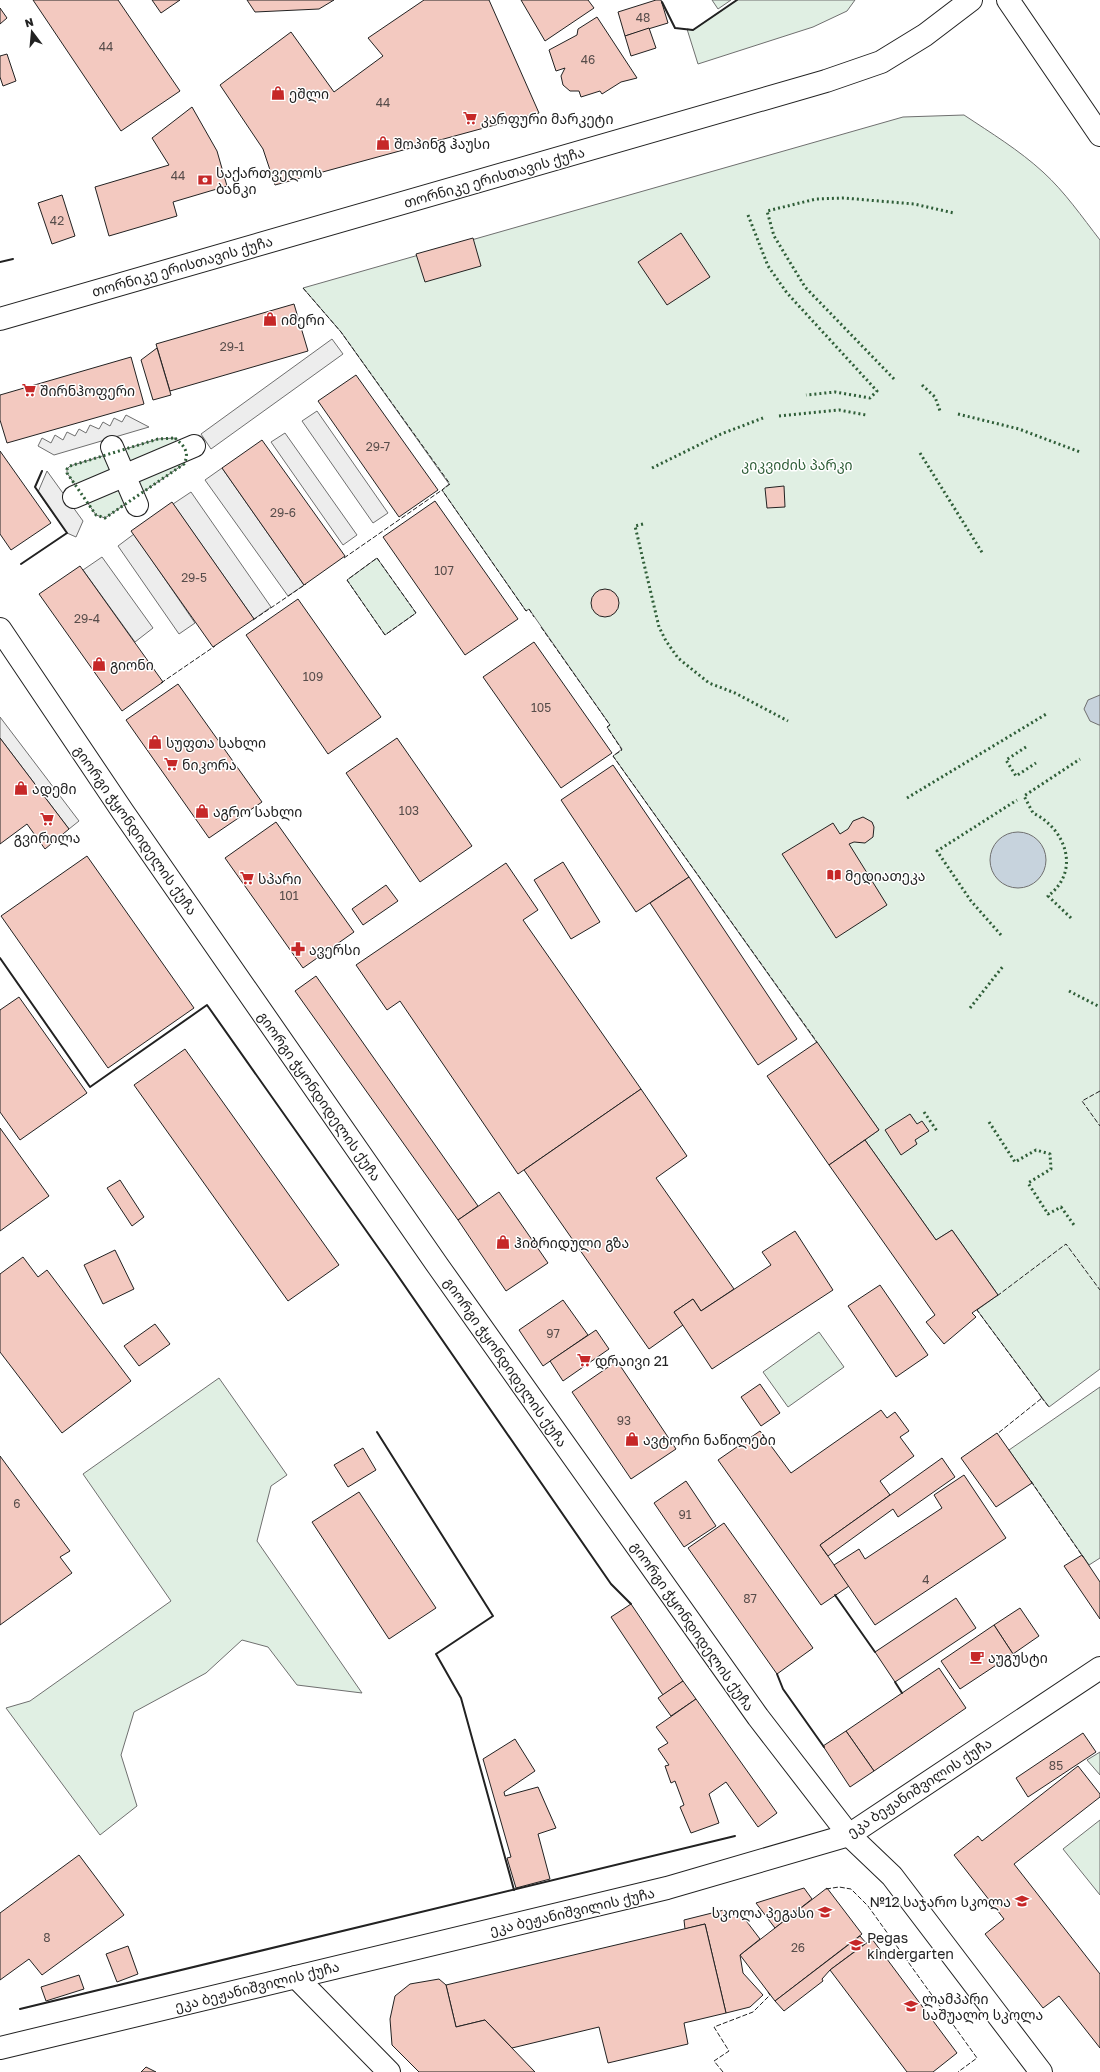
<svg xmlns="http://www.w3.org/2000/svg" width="1100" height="2072" viewBox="0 0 1100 2072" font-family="'Golos Text','Noto Sans Georgian',sans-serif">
	<rect width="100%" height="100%" fill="#fff"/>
	<!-- green -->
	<g fill="#e0efe3" stroke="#6f6f6f">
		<polygon points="712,0 731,0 718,9"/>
		<polygon points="737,0 855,0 847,11 813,27 698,64 687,29 693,30"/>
		<path d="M 964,115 C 991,133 1019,150 1043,172 C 1065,192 1082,217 1100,240 L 1100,1369 L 1049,1407 L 977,1310 L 998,1295 L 952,1230 L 936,1240 L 865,1140 L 879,1130 L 613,756 L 622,749 L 607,727 L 610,725 L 529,609 L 526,611 L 442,490 L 449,484 L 341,332 L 303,288 L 903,117 Z"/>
		<polygon points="175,438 184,446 187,458 184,464 105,518 96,515 67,473 67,469 70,466 158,439"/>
		<polygon points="377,558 416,613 385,635 347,580"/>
		<polygon points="819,1332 844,1367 788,1407 763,1372"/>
		<polygon points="219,1378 287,1475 271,1486 257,1541 362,1693 297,1685 268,1647 242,1640 206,1673 134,1712 121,1755 137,1806 100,1835 6,1708 30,1701 171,1601 83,1474"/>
		<polygon points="1100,1387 1100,1558 1089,1565 1009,1450"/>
		<polygon points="1100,1752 1100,1775 1087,1760"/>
		<polygon points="1100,1820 1100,1895 1063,1849"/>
	</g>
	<!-- parking -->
	<g fill="#ededed" stroke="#6f6f6f">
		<polygon points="332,339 343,354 211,449 201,434"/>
		<polygon points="317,411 388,513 373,523 302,421"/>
		<polygon points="126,415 149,427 54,455 38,446 42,438 51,443 55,435 63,440 67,432 75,436 79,429 86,433 90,425 99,429 103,422 110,426 114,418 122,422"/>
		<polygon points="285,433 357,535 343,545 271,442"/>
		<polygon points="222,468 304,585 288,596 205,480"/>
		<polygon points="47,471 83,521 76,537 67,533 38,492"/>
		<polygon points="191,492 271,607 254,619 173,504"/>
		<polygon points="134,534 195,623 179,634 118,546"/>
		<polygon points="102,557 153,628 135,642 83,570"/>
		<polygon points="0,717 79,821 69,829 0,738"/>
	</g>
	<!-- water -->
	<g fill="#c7d3dd" stroke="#6f6f6f">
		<polygon points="1100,695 1100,725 1099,725 1090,721 1084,709 1088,700"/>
		<circle cx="1018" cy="860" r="28"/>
	</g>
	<!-- building -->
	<g fill="#f3c9c0" stroke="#222">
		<polygon points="33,0 118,0 180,91 121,131"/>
		<polygon points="152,0 180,0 161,13"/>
		<polygon points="247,0 334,0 319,9 255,12"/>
		<polygon points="424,0 489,0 539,113 275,185 263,149 220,85 291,32 334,92 383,56 368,38"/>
		<polygon points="521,0 588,0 594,8 545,41"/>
		<polygon points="656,0 661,0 668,23 625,36 618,12"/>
		<polygon points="0,8 7,18 0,24"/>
		<polygon points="597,17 637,78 621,82 602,94 600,91 581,97 579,91 570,91 563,85 561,76 565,68 556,71 549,50 577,35 578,29"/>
		<polygon points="649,28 656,48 631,56 625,36"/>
		<polygon points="7,54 16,81 3,86 0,77 0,56"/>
		<polygon points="192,107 217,151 227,186 173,202 177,216 109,236 95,187 169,165 152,138"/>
		<polygon points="62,195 75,236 52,244 38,203"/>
		<polygon points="681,233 710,277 667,305 638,262"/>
		<polygon points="473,238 481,266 425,282 416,254"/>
		<polygon points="294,304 308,351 170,391 156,344"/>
		<polygon points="157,348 171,395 153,400 141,360"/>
		<polygon points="131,357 144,404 7,443 0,420 0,395"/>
		<polygon points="356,375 438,490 399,517 318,401"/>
		<polygon points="262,440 345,556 304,585 222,468"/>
		<polygon points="0,451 51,523 11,550 0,534"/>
		<polygon points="784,486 785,507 767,508 765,488"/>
		<polygon points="435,501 518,619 465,655 383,537"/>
		<polygon points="172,502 254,619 213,647 131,531"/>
		<polygon points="80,566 163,682 122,711 39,594"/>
		<circle cx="605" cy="603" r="14"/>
		<polygon points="298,599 381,717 328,754 246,635"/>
		<polygon points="534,642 612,753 561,788 483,677"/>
		<polygon points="178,684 262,802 209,838 126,720"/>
		<polygon points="0,738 69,829 45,849 27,824 0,844"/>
		<polygon points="397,738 472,846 420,882 346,773"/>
		<polygon points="613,765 689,877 636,912 561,800"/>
		<polygon points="863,817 872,822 874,827 873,837 865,843 854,842 849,844 887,905 836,938 782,854 833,823 840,834 848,829 853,821"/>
		<polygon points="276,822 354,932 303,968 225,858"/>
		<polygon points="87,856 194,1008 108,1068 1,916"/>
		<polygon points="563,862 600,922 571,939 534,880"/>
		<polygon points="506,863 538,910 523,920 641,1089 518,1174 400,1001 387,1010 356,965"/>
		<polygon points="689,877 797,1039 758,1065 650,903"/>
		<polygon points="386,885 398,901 363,925 352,909"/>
		<polygon points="316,976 478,1206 458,1220 295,991"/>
		<polygon points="19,997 87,1093 20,1140 0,1112 0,1010"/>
		<polygon points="817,1042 879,1130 829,1165 767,1076"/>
		<polygon points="185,1049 339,1265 288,1301 134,1085"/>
		<polygon points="641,1089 687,1156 656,1178 734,1289 701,1311 693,1299 674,1312 683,1325 649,1349 524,1170"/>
		<polygon points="910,1114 917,1124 922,1121 929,1131 915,1140 917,1144 901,1155 885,1130"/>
		<polygon points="0,1128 49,1196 0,1231"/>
		<polygon points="865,1140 936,1240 952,1230 998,1295 972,1313 976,1317 944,1344 926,1322 935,1315 829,1165"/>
		<polygon points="120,1180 144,1217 132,1226 107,1188"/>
		<polygon points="499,1192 548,1263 506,1291 458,1220"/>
		<polygon points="795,1231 833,1290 712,1369 674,1312 693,1299 701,1311 771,1265 762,1252"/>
		<polygon points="115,1250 134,1289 103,1304 84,1265"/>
		<polygon points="23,1257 38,1277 47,1270 131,1381 62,1433 0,1352 0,1274"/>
		<polygon points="880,1285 928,1355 896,1377 848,1306"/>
		<polygon points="563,1300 588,1335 543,1366 519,1330"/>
		<polygon points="155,1324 170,1344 139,1366 124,1346"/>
		<polygon points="596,1330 609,1349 563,1381 550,1361"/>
		<polygon points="617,1361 676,1449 631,1479 572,1392"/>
		<polygon points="760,1384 780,1413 761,1426 741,1397"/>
		<polygon points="881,1410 887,1418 895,1412 909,1431 900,1437 914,1456 880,1481 890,1495 820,1545 849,1586 821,1605 718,1460 760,1431 791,1473"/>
		<polygon points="997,1433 1032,1483 996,1507 961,1458"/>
		<polygon points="363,1448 376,1470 348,1487 334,1465"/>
		<polygon points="0,1456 70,1551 60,1557 72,1573 0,1625"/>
		<polygon points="942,1458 955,1477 898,1517 893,1509 828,1556 820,1545"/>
		<polygon points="964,1475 1006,1538 875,1625 834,1565 859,1549 865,1559 942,1508 934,1495"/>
		<polygon points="686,1481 716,1526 684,1547 654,1503"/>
		<polygon points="359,1492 436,1608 389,1639 312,1522"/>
		<polygon points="724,1523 813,1648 777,1674 688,1548"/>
		<polygon points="1082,1555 1100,1582 1100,1619 1064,1566"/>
		<polygon points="956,1598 976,1628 895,1682 875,1652"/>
		<polygon points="631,1604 683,1681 663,1695 611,1617"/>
		<polygon points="1020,1608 1039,1636 1013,1654 994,1625"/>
		<polygon points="994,1625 1013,1654 960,1689 941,1661"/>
		<polygon points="939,1668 966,1708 874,1771 846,1731"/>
		<polygon points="683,1681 696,1699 671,1716 658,1698"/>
		<polygon points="696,1699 777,1813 758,1827 726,1782 709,1794 719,1823 691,1833 680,1807 684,1805 675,1781 671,1783 665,1766 669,1765 658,1749 668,1743 656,1727"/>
		<polygon points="846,1731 874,1771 850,1787 823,1746"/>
		<polygon points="1083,1733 1096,1752 1028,1797 1016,1778"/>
		<polygon points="515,1739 535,1771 504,1792 505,1796 538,1787 556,1828 538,1834 550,1879 516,1888 507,1858 511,1857 483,1759"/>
		<polygon points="1078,1766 1100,1794 1100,1797 1014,1864 1100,1974 1100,2048 1059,1996 1043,2008 985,1934 1004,1919 954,1855 978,1836 982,1841"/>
		<polygon points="79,1855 124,1915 42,1975 29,1959 0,1980 0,1913"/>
		<polygon points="804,1888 812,1899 775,1928 756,1903"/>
		<polygon points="827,1888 862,1934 775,2001 740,1955"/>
		<polygon points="724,1910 744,1918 760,1939 740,1955 743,1973 763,1995 750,2007 726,2013 705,1924 685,1929 684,1920"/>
		<polygon points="705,1924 726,2013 684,2023 688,2044 608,2063 599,2027 512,2048 485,2020 456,2027 446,1985"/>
		<polygon points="860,1936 866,1943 830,1970 822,1979 823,1981 784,2011 775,2001"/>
		<polygon points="872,1939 957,2053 933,2072 907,2072 830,1970"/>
		<polygon points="128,1946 138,1974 117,1982 106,1954"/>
		<polygon points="79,1975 84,1989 46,2001 41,1987"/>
		<polygon points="439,1979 446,1985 456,2027 485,2020 535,2072 419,2072 392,2045 390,2019 395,1996 410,1984"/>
		<polygon points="146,2067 156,2072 141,2072"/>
	</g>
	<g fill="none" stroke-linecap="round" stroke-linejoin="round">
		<defs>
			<g id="minor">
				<polyline points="112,447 137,505"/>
				<polyline points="74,497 194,446"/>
				<polyline points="0,629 123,812 438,1266 758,1717 849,1835 892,1876 1041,2072"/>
				<polyline points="296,1977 389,2072"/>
				<polyline points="0,2048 667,1888 849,1835 1100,1668"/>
			</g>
			<g id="major">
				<polyline points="1008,0 1100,135"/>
				<polyline points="0,319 826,81 881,62 925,35 971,0"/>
			</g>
		</defs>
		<!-- minor casing -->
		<use href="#minor" stroke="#222" stroke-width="24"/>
		<!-- major casing -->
		<use href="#major" stroke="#222" stroke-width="24"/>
		<!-- minor -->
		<use href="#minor" stroke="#fff" stroke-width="22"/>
		<!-- major -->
		<use href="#major" stroke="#fff" stroke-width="22"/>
		<!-- hedge -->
		<g stroke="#2f5e38" stroke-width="3" stroke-dasharray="2 3" stroke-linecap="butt">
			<polyline points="748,215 768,266 787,293 877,391 870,398 835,392 806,395"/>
			<polyline points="894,379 805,287 774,236 767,211 816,199 844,198 914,204 954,213"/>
			<polyline points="922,385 935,397 940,411"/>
			<polyline points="958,414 1019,429 1080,452"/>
			<polyline points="779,416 839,410 866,415"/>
			<path d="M 175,438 C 184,446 190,452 184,464 L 105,518 L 96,515 L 67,473 L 67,469 L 70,466 L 158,439 Z"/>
			<polyline points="920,453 983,554"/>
			<polyline points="652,468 721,434 763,418"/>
			<polyline points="643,524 635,526 659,627 666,641 678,658 709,683 735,693 788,721"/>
			<polyline points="1026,747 1006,760 1016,776 1036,763"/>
			<polyline points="907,798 1048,713"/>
			<path d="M 1071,918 L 1048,896 C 1081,871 1066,829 1033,813 L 1024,796 L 1080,759"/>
			<polyline points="1001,935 971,901 937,851 1017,800"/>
			<polyline points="1069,991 1100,1007"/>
			<polyline points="970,1008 1004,965"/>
			<polyline points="924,1112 937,1131"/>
			<polyline points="989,1122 1015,1162 1036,1150 1050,1154 1051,1169 1028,1183 1048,1214 1061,1207 1074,1225"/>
		</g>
		<!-- fence -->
		<g stroke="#222" stroke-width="1" stroke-dasharray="5 2" stroke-linecap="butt">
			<polyline points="303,288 341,332 450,484 442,490 526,611 529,609 534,617"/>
			<polyline points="344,558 442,490"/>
			<polygon points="377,558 416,613 385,635 347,580"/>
			<polyline points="253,620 306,584"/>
			<polyline points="541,627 610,725 607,727 622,750 613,756 817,1042"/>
			<polyline points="161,683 215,646"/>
			<polyline points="1100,1091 1082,1101 1100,1126"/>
			<polyline points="997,1296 1066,1244 1100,1290"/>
			<polyline points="978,1309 977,1310 1042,1398 997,1434"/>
			<polyline points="1041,1397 1049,1407"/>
			<polyline points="1031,1481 1083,1557"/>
			<polyline points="826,1889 839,1887 851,1889 868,1906 977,2058 958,2072"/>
			<polyline points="723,2072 714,2061 729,2051 714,2027 753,2012 770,1995 768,1992"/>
		</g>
		<!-- wall -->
		<g stroke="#222" stroke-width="2">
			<polyline points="662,2 675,28 693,30 737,0"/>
			<polyline points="0,262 13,259"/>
			<polyline points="21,564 67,533 35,487 42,471"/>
			<polyline points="0,958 90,1087 207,1005 389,1263 611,1584 631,1604"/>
			<polyline points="377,1432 493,1616 436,1654 461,1698 514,1890"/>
			<polyline points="835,1595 875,1652"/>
			<polyline points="777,1674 783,1689 824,1747"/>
			<polyline points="895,1682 902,1693"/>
			<polyline points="20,2009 735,1836"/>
		</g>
	</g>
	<!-- icons -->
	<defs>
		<symbol id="shop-bare" viewBox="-9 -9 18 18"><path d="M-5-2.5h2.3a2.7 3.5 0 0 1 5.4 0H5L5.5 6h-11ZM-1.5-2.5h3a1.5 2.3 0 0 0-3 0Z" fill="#c62828" stroke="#fff" stroke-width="2.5" paint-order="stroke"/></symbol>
		<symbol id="supermarket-bare" viewBox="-9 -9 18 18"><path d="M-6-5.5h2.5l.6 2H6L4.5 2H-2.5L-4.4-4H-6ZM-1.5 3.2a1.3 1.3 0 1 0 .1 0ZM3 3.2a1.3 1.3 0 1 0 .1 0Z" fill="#c62828" stroke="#fff" stroke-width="2.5" paint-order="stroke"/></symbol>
		<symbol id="bank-bare" viewBox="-9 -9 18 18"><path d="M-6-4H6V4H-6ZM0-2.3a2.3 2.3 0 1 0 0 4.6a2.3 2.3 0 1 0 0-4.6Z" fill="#c62828" stroke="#fff" stroke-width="2.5" paint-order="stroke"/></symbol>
		<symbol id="library-bare" viewBox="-9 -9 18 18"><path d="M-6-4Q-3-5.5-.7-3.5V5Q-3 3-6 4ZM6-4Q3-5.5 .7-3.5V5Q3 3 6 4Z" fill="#c62828" stroke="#fff" stroke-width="2.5" paint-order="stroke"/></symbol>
		<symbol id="pharmacy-bare" viewBox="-9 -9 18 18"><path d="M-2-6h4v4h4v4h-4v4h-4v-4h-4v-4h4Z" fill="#c62828" stroke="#fff" stroke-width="2.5" paint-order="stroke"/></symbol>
		<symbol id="cafe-bare" viewBox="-9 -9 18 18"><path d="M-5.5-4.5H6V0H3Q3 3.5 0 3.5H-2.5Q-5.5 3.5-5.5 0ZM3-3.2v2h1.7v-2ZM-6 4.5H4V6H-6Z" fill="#c62828" stroke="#fff" stroke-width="2.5" paint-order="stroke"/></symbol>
		<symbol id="school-bare" viewBox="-9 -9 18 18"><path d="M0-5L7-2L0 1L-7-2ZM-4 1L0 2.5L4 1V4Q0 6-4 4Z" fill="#c62828" stroke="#fff" stroke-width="2.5" paint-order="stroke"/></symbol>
	</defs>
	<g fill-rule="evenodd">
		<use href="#shop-bare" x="268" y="83" width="20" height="20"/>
		<use href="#supermarket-bare" x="460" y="108" width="20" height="20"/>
		<use href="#shop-bare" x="373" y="133" width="20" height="20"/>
		<use href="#bank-bare" x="195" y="170" width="20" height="20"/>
		<use href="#shop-bare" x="260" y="309" width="20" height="20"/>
		<use href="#supermarket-bare" x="19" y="380" width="20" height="20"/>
		<use href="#shop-bare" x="89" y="654" width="20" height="20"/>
		<use href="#shop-bare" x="145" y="732" width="20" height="20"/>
		<use href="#supermarket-bare" x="161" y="754" width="20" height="20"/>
		<use href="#shop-bare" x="11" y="778" width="20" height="20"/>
		<use href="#shop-bare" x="192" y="801" width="20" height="20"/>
		<use href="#supermarket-bare" x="37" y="809" width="20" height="20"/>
		<use href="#library-bare" x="824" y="865" width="20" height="20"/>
		<use href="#supermarket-bare" x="237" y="868" width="20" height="20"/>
		<use href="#pharmacy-bare" x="288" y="939" width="20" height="20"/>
		<use href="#shop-bare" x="493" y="1232" width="20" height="20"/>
		<use href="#supermarket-bare" x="574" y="1350" width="20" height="20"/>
		<use href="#shop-bare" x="622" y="1429" width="20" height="20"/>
		<use href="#cafe-bare" x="967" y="1647" width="20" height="20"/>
		<use href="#school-bare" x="1012" y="1891" width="20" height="20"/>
		<use href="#school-bare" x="815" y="1902" width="20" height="20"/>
		<use href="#school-bare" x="846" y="1935" width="20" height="20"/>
		<use href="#school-bare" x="901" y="1996" width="20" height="20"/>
	</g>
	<g text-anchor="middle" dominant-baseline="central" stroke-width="3" stroke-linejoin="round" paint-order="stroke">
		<!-- number labels -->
		<g font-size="12" fill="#564c4a">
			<text x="643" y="17">48</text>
			<text x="106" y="46">44</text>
			<text x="588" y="59">46</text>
			<text x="383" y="102">44</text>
			<text x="178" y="175">44</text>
			<text x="57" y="220">42</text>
			<text x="232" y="346">29-1</text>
			<text x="378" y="446">29-7</text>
			<text x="283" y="512">29-6</text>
			<text x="444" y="570">107</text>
			<text x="194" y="577">29-5</text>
			<text x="87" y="618">29-4</text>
			<text x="313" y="676">109</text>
			<text x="541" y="707">105</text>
			<text x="409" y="810">103</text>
			<text x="289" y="895">101</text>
			<text x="553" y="1333">97</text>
			<text x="624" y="1420">93</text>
			<text x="17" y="1503">6</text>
			<text x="685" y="1514">91</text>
			<text x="926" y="1579">4</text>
			<text x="750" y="1598">87</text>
			<text x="1056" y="1765">85</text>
			<text x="47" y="1937">8</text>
			<text x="798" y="1947">26</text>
		</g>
		<!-- poi labels -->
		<g font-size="14" fill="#222" stroke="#fff" text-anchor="start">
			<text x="289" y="93">ეშლი</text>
			<text x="481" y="118">კარფური მარკეტი</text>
			<text x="394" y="143">შოპინგ ჰაუსი</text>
			<text x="216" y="172">საქართველოს<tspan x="216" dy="16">ბანკი</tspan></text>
			<text x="281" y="319">იმერი</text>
			<text x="40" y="390">შირნჰოფერი</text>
			<text x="110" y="664">გიონი</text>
			<text x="166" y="742">სუფთა სახლი</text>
			<text x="182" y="764">ნიკორა</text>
			<text x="32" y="788">ადემი</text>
			<text x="213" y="811">აგრო სახლი</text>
			<text x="47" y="837" text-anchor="middle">გვირილა</text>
			<text x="845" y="875">მედიათეკა</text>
			<text x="258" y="878">სპარი</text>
			<text x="309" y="949">ავერსი</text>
			<text x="514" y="1242">ჰიბრიდული გზა</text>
			<text x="595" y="1360">დრაივი 21</text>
			<text x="643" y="1439">ავტორი ნაწილები</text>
			<text x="988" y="1657">აუგუსტი</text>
			<text x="1011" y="1901" text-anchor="end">№12 საჯარო სკოლა</text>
			<text x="814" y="1912" text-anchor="end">სკოლა პეგასი</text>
			<text x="867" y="1937">Pegas<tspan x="867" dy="16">kindergarten</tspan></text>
			<text x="922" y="1998">ლამპარი<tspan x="922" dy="16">საშუალო სკოლა</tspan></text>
		</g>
		<!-- street labels -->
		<g font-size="14" fill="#222" stroke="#fff">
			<text transform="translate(494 177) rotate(-16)">თორნიკე ერისთავის ქუჩა</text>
			<text transform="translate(182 266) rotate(-16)">თორნიკე ერისთავის ქუჩა</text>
			<text transform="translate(136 830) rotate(55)">გიორგი ჭყონდიდელის ქუჩა</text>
			<text transform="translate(320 1096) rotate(55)">გიორგი ჭყონდიდელის ქუჩა</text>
			<text transform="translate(506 1362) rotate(55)">გიორგი ჭყონდიდელის ქუჩა</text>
			<text transform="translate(693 1626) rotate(55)">გიორგი ჭყონდიდელის ქუჩა</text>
			<text transform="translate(919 1787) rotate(-33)">ეკა ბეჟანიშვილის ქუჩა</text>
			<text transform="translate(572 1911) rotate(-13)">ეკა ბეჟანიშვილის ქუჩა</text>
			<text transform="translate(257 1986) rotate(-14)">ეკა ბეჟანიშვილის ქუჩა</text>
		</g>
		<!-- park labels -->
		<g font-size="14" fill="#2f5e38" stroke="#fff">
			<text x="797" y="464">კიკვიძის პარკი</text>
		</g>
	</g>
	<!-- north arrow -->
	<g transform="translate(32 32) rotate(344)" stroke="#ffffff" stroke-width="3" paint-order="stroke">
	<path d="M0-3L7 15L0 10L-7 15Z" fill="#222222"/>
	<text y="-6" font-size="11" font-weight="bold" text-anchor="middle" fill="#222222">N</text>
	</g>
</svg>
